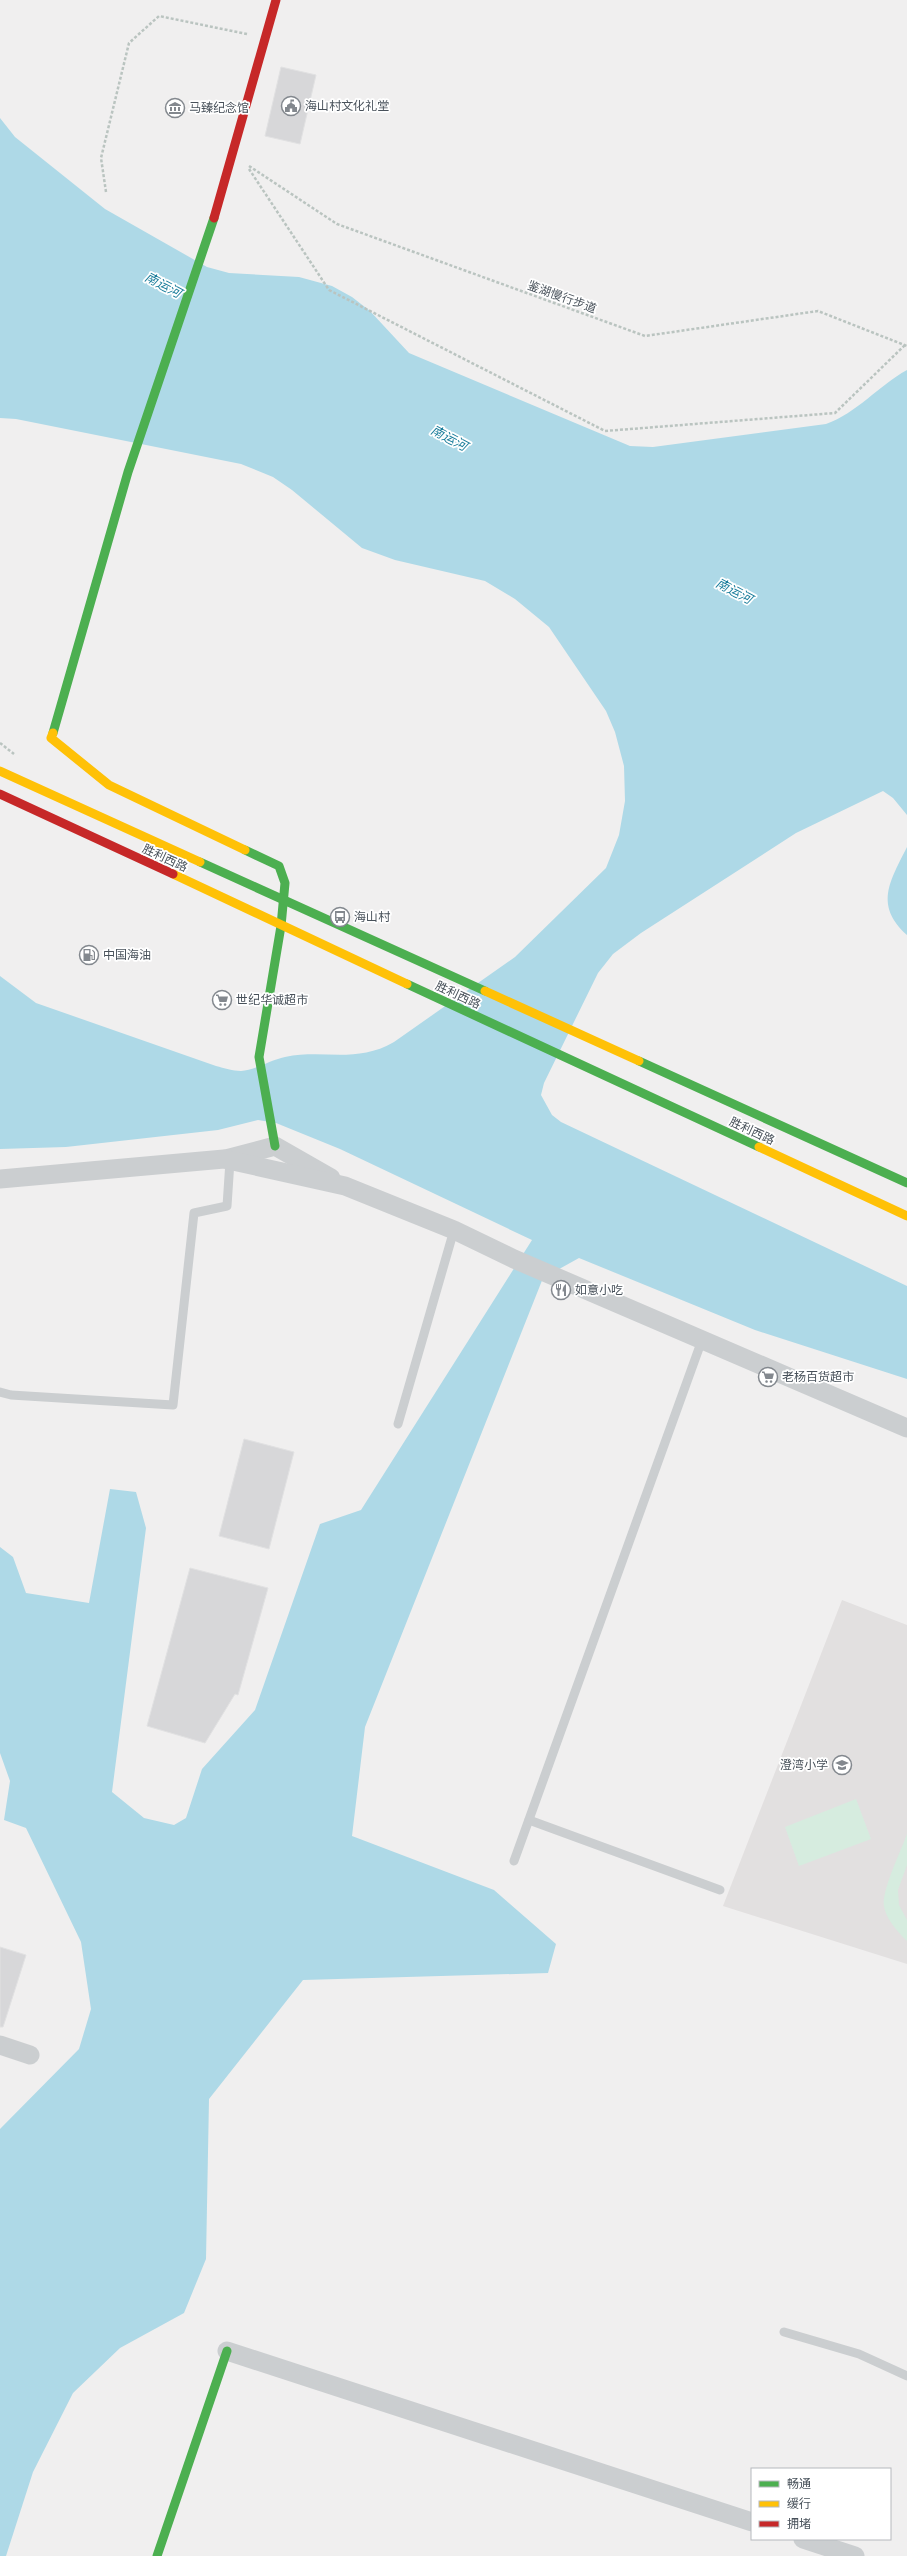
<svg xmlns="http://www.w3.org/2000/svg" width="907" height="2556" viewBox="0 0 907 2556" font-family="Arial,'Noto Sans SC',sans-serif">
	<rect width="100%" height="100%" fill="#f0efef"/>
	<!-- education -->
	<polygon fill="#e2e0e0" points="842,1600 907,1625 907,1964 723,1906"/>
	<!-- green -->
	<g fill="#d6ecdf">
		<polygon points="856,1799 871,1839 799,1866 785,1827"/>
		<path d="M 907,1834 L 907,1865 L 898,1890 L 899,1905 L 907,1920 L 907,1941 C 897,1931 881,1914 884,1898 C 887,1879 900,1853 907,1834 Z"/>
	</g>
	<!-- water -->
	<g fill="#aed9e7">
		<path d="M 0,118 L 15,137 L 105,209 L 207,267 L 229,273 L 299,277 L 332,286 L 352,297 L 370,311 L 409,353 L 630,446 L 653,447 L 826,424 C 857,413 878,386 907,370 L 907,815 L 893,798 L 883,791 L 796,833 L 641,933 L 613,954 L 598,973 L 544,1083 L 541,1095 L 552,1115 L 561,1122 L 907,1286 L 907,1379 L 755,1330 L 579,1258 L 543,1278 L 365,1727 L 352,1836 L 494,1890 L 556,1944 L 548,1973 L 303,1980 L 209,2099 L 206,2259 L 184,2313 L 120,2348 L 73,2393 L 33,2472 L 6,2556 L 0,2556 L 0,2129 L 79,2049 L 91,2009 L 81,1942 L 26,1828 L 4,1820 L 10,1781 L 0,1753 L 0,1547 L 13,1557 L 26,1593 L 89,1603 L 110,1489 L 136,1492 L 146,1528 L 112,1792 L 144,1818 L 174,1825 L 186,1818 L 202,1769 L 255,1710 L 320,1524 L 361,1510 L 532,1240 L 340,1149 L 276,1123 L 258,1120 L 218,1130 L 66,1147 L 0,1149 L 0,976 L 36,1003 L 216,1066 C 224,1068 233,1071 241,1071 C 256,1070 270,1060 285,1057 C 324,1049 356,1064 394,1042 L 515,957 L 606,868 L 619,835 L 625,801 L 624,766 L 615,732 L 606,711 L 549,627 L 515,599 L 485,581 L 395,560 L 362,548 L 292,490 L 273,477 L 241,464 L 16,419 L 0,418 Z"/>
		<path d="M 907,847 L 907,935 C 874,905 890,881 907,847 Z"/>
	</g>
	<!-- building -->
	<g fill="#d7d7d9" stroke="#e1e1e2">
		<polygon points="281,67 316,75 300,144 265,136"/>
		<polygon points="244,1439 294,1452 269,1549 219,1536"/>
		<polygon points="190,1568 268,1588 238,1695 235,1694 205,1743 147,1726"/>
		<polygon points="0,1947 26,1955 3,2027 0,2027"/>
	</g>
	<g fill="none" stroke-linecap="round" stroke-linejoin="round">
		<!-- path -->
		<g stroke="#bac4c0" stroke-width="2.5" stroke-dasharray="3 2" stroke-linecap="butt">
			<polyline points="249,166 337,224 645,336 818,311 907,346"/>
			<polyline points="249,169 329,290 605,431 835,413 905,345"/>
			<polyline points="106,192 101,158 129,43 159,16 247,34"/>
			<polyline points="0,743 14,754"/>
		</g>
		<!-- lane -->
		<g stroke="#cbced0" stroke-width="9">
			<polyline points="0,1392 11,1395 173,1405 194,1213 227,1206 230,1161"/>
			<polyline points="398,1424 454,1230"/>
			<polyline points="529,1820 720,1890"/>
			<polyline points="514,1861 702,1340"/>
			<polyline points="784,2332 859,2354 907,2376"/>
		</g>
		<!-- street -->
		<g stroke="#cbced0" stroke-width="19">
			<polyline points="226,1159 275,1146 331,1178"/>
			<polyline points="0,1179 224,1159 345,1186 454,1230 514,1259 907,1428"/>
			<polyline points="0,2045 30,2055"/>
			<polyline points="227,2351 752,2522"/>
			<polyline points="803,2539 855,2556"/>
		</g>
		<!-- fast -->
		<g stroke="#4caf50" stroke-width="9">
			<polyline points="53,733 128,472 214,218"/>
			<polyline points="245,850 279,866 285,883 281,926 259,1057 275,1146"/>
			<polyline points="200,862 485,991"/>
			<polyline points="407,984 759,1147"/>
			<polyline points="639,1061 907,1183"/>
			<polyline points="157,2556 227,2351"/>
		</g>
		<!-- slow -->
		<g stroke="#ffc107" stroke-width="9">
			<polyline points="53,733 51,738 109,785 245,850"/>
			<polyline points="0,771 200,862"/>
			<polyline points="173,874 407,984"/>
			<polyline points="485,991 639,1061"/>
			<polyline points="759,1147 907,1216"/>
		</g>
		<!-- jam -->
		<g stroke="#c62828" stroke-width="9">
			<polyline points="214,218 276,0"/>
			<polyline points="0,794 173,874"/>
		</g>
	</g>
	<!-- icons -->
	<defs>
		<symbol id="civic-ring" viewBox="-11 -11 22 22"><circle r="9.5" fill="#fff" stroke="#83888e" stroke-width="1.5"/><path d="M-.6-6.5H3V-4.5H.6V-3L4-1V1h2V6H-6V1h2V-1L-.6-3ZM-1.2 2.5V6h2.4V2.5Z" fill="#83888e"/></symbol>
		<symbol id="museum-ring" viewBox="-11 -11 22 22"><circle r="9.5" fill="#fff" stroke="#83888e" stroke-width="1.5"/><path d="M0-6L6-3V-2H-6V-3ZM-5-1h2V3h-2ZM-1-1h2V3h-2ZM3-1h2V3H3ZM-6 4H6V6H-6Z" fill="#83888e"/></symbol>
		<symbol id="bus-ring" viewBox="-11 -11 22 22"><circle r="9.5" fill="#fff" stroke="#83888e" stroke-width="1.5"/><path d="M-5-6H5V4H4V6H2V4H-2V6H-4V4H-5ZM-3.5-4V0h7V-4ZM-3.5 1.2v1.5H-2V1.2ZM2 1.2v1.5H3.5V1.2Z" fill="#83888e"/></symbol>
		<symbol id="fuel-ring" viewBox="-11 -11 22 22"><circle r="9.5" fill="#fff" stroke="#83888e" stroke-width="1.5"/><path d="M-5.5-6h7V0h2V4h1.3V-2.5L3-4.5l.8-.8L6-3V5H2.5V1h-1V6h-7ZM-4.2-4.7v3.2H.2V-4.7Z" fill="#83888e"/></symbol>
		<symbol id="supermarket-ring" viewBox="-11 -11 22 22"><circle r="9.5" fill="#fff" stroke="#83888e" stroke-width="1.5"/><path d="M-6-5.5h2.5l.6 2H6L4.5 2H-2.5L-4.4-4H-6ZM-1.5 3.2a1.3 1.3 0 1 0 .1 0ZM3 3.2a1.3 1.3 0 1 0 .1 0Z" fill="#83888e"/></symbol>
		<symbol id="restaurant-ring" viewBox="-11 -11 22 22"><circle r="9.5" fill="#fff" stroke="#83888e" stroke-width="1.5"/><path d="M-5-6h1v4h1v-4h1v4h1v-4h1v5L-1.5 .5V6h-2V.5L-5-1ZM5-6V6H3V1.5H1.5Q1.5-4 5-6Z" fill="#83888e"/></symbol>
		<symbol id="school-ring" viewBox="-11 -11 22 22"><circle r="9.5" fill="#fff" stroke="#83888e" stroke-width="1.5"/><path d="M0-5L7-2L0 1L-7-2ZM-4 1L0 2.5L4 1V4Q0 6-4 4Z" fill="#83888e"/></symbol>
	</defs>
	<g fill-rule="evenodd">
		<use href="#civic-ring" x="280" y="95" width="22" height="22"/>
		<use href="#museum-ring" x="164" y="97" width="22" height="22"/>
		<use href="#bus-ring" x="329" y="906" width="22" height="22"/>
		<use href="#fuel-ring" x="78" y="944" width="22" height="22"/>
		<use href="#supermarket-ring" x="211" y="989" width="22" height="22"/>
		<use href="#restaurant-ring" x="550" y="1279" width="22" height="22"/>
		<use href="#supermarket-ring" x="757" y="1366" width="22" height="22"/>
		<use href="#school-ring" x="831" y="1754" width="22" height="22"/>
	</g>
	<g text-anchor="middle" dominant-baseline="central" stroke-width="3.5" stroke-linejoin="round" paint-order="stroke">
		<!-- poi labels -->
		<g font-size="12" fill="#48515a" stroke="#fff" text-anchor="start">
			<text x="305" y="106">海山村文化礼堂</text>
			<text x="189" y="108">马臻纪念馆</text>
			<text x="354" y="917">海山村</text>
			<text x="103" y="955">中国海油</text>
			<text x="236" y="1000">世纪华诚超市</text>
			<text x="575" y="1290">如意小吃</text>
			<text x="782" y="1377">老杨百货超市</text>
			<text x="828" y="1765" text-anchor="end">澄湾小学</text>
		</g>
		<!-- street labels -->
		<g font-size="12" fill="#48515a" stroke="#fff">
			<text transform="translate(562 297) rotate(20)">鉴湖慢行步道</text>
			<text transform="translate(165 858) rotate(25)">胜利西路</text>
			<text transform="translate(458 995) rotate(25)">胜利西路</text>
			<text transform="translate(752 1131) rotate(25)">胜利西路</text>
		</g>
		<!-- water labels -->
		<g font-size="13" font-style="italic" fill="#1a7d9b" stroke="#fff">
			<text transform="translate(163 285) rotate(28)">南运河</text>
			<text transform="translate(449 438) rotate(28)">南运河</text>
			<text transform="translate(734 591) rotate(28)">南运河</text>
		</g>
	</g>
	<!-- legend -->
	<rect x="751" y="2468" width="140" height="72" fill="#ffffff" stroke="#b6b9bd"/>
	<rect x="759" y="2481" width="20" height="6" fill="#4caf50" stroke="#b6b9bd"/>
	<text x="787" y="2488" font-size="12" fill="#48515a">畅通</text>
	<rect x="759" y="2501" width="20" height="6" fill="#ffc107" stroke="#b6b9bd"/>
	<text x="787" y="2508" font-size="12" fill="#48515a">缓行</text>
	<rect x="759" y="2521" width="20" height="6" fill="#c62828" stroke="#b6b9bd"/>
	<text x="787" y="2528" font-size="12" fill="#48515a">拥堵</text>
</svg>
